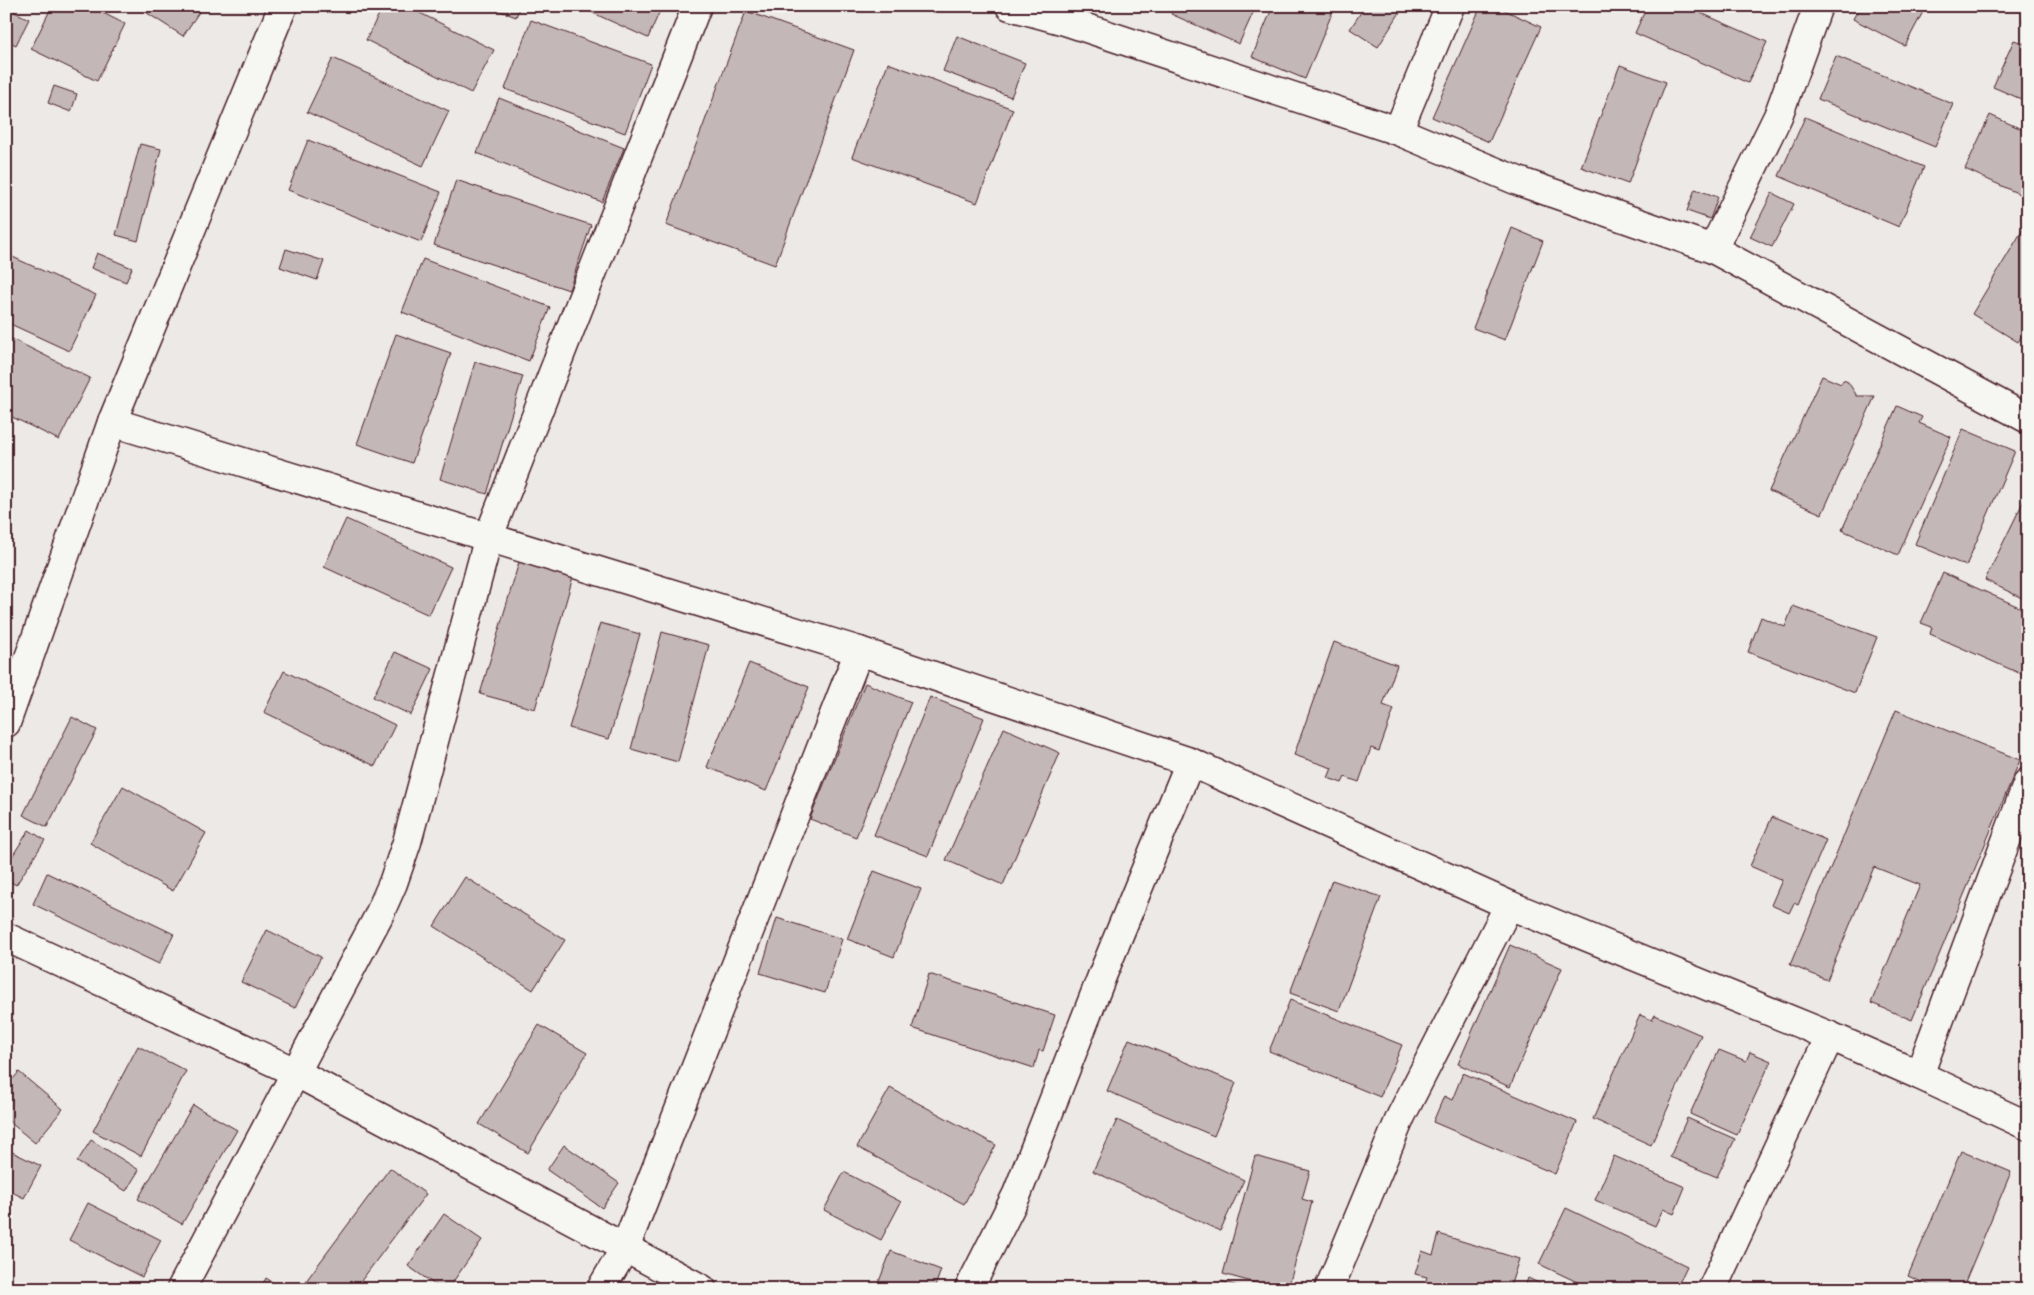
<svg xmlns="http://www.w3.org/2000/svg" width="2034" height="1295" viewBox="0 0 2034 1295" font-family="Delius,sans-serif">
	<rect width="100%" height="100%" fill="#ece9e6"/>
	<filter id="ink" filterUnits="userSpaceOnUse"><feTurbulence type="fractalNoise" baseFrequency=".02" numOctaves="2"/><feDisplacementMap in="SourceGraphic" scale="10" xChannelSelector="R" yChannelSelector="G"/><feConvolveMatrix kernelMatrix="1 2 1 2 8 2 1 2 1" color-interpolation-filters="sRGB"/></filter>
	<g filter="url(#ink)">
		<!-- building -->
		<g fill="#c4b7b7" stroke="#4a1f2b">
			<polygon points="52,6 89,6 125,24 97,81 31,49"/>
			<polygon points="151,6 203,6 183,36 147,13"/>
			<polygon points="358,6 372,6 369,12"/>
			<polygon points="383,6 406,6 494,50 471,93 366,40"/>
			<polygon points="487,6 520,6 516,17"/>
			<polygon points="583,6 662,6 648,38 582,8"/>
			<polygon points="1175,6 1256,6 1239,44 1171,14"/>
			<polygon points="1273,6 1335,6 1305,79 1252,57"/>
			<polygon points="1365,6 1404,6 1378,47 1350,29"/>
			<polygon points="1481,6 1496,6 1541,27 1489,142 1432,117"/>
			<polygon points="1647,6 1685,6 1767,42 1748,83 1635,33"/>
			<polygon points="1860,6 1926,6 1905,46 1853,19"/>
			<polygon points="2028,7 2028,23 2023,21"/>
			<polygon points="6,8 29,19 16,45 6,40"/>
			<polygon points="746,11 854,50 775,265 666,225"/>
			<polygon points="531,20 651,64 625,133 505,89"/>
			<polygon points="957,36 1025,63 1011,97 943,71"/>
			<polygon points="2014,40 2028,45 2028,102 1993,87"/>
			<polygon points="1836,56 1953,104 1935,147 1818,99"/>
			<polygon points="333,58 449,111 423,166 307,112"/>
			<polygon points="888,63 1013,109 977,203 852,157"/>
			<polygon points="1620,65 1666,82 1628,184 1581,167"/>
			<polygon points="54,86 77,94 71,112 48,103"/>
			<polygon points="499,98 624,148 602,202 477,153"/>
			<polygon points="1990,115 2028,132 2028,198 1965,169"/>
			<polygon points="1805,117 1924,167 1899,227 1779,176"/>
			<polygon points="308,140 441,192 421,242 288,190"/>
			<polygon points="140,144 161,149 138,241 116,235"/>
			<polygon points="456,180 591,225 569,290 434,245"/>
			<polygon points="1695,189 1718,197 1710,219 1687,211"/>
			<polygon points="1772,193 1794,204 1772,247 1750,237"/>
			<polygon points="2028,221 2028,326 2018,342 1972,314"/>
			<polygon points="1512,228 1543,241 1505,340 1473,328"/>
			<polygon points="286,249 324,261 317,280 280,267"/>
			<polygon points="97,253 132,268 126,282 91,268"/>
			<polygon points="6,254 96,295 69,351 6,322"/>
			<polygon points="423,259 550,307 529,361 402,312"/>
			<polygon points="396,334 451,353 412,463 357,444"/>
			<polygon points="6,336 90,378 59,440 6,414"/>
			<polygon points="475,362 523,376 487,494 440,479"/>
			<polygon points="1822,376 1841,384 1843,380 1848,382 1857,396 1875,396 1822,514 1769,491"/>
			<polygon points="1897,406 1922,417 1919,423 1951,437 1898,555 1842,530"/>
			<polygon points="1963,429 2015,451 1966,566 1915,544"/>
			<polygon points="2028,492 2028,601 1985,580"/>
			<polygon points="346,519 451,567 429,615 324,567"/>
			<polygon points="519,562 573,577 535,709 480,694"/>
			<polygon points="1943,573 2028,611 2028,677 1930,634 1932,627 1921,623"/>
			<polygon points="1793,606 1877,637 1855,693 1748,652 1761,617 1785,627"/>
			<polygon points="600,623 640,634 609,739 569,728"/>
			<polygon points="662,632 709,645 678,762 631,749"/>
			<polygon points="1334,642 1397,665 1383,705 1394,709 1379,751 1371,748 1359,782 1345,777 1342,783 1328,778 1332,768 1294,755"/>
			<polygon points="395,652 433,669 411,715 373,697"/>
			<polygon points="749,663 809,687 766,791 707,767"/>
			<polygon points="284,671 395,725 375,766 264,712"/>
			<polygon points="865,683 911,702 856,837 810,819"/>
			<polygon points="930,697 984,718 928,856 874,835"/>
			<polygon points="1896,710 2020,760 1912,1020 1871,1003 1920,885 1874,867 1827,980 1790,965"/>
			<polygon points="72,717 97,730 47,827 23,815"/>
			<polygon points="1004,728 1060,753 1003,885 946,860"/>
			<polygon points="123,786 206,833 173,891 90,843"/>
			<polygon points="1772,817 1826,840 1798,905 1794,903 1789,913 1771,905 1782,880 1750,866"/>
			<polygon points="29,830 45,840 16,885 6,879 6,866"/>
			<polygon points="874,871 921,889 894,957 847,939"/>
			<polygon points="47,873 174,934 159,964 33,904"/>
			<polygon points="465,877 565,940 533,990 434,926"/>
			<polygon points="1332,880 1381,897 1339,1011 1290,993"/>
			<polygon points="777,918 842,939 825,993 760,973"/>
			<polygon points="267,930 321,957 295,1008 241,982"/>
			<polygon points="1510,945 1562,968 1510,1087 1458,1064"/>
			<polygon points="929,974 1055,1015 1043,1051 1039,1050 1034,1068 912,1028"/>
			<polygon points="1290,1000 1402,1045 1380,1097 1269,1051"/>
			<polygon points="1640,1015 1652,1020 1655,1015 1701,1035 1651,1145 1593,1119"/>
			<polygon points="539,1025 587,1053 528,1153 479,1124"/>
			<polygon points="1129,1039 1236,1083 1214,1136 1107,1091"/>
			<polygon points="138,1046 186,1071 141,1156 93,1131"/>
			<polygon points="1719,1050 1746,1061 1750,1052 1771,1061 1737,1135 1690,1114"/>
			<polygon points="2028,1071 2028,1092 2020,1089"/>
			<polygon points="19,1072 63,1109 35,1143 6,1119 6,1087"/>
			<polygon points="1463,1073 1577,1122 1555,1174 1433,1122 1444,1096 1452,1100"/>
			<polygon points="890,1088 996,1145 964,1204 857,1147"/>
			<polygon points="193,1105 237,1130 182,1224 138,1199"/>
			<polygon points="1687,1118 1735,1139 1717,1177 1670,1157"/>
			<polygon points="1117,1120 1244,1180 1220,1231 1093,1171"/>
			<polygon points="91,1140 139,1170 126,1191 77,1162"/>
			<polygon points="564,1145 619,1183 602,1208 547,1170"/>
			<polygon points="6,1149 41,1166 24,1198 6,1189"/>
			<polygon points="1961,1151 2011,1172 1962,1289 1938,1289 1908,1276"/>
			<polygon points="1255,1156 1310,1171 1302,1199 1312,1202 1288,1289 1277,1289 1223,1274"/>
			<polygon points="1614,1156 1685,1187 1674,1214 1663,1209 1655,1226 1595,1200"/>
			<polygon points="390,1168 426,1194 355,1289 317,1289 306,1281"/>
			<polygon points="844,1172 901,1202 881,1240 824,1210"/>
			<polygon points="88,1203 161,1240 142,1277 69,1240"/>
			<polygon points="1566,1208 1687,1266 1676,1289 1669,1289 1658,1284 1655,1289 1592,1289 1539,1264"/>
			<polygon points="444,1214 482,1240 448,1289 441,1289 408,1266"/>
			<polygon points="1439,1234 1519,1259 1510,1287 1489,1281 1486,1289 1423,1289 1427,1277 1415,1274 1422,1251 1433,1255"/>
			<polygon points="891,1251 941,1270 934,1289 876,1289"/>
			<polygon points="266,1278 283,1289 260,1289"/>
			<polygon points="1528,1278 1551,1289 1524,1289"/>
			<polygon points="1220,1281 1249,1289 1218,1289"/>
		</g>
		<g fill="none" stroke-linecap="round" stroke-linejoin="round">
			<defs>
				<g id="minor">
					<polyline points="1010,6 1065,21 1398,131 1518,181 1713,249 2028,419"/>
					<polyline points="1398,131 1450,6"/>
					<polyline points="1713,249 1778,116 1818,6"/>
					<polyline points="112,422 859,651 1190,762 1509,905 1830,1036 1919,1075 2028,1126"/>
					<polyline points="6,723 112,422 283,6"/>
					<polyline points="6,937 295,1072 702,1289"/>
					<polyline points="1919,1075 2028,782"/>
					<polyline points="181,1289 378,917 393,883 407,842 489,536 697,6"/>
					<polyline points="601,1289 625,1248 859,651"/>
					<polyline points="969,1289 1017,1194 1102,976 1190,762"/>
					<polyline points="1329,1289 1401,1116 1509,905"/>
					<polyline points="1712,1289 1830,1036"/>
				</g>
			</defs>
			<!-- minor casing -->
			<use href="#minor" stroke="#4a1f2b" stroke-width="31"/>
			<!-- minor -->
			<use href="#minor" stroke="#f6f6f2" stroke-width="28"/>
		</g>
	</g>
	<!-- margin -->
	<rect width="2034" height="1295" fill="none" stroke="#f6f6f2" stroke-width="25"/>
	<rect x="12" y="12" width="2009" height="1270" fill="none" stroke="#4a1f2b" stroke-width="2" filter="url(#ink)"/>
</svg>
